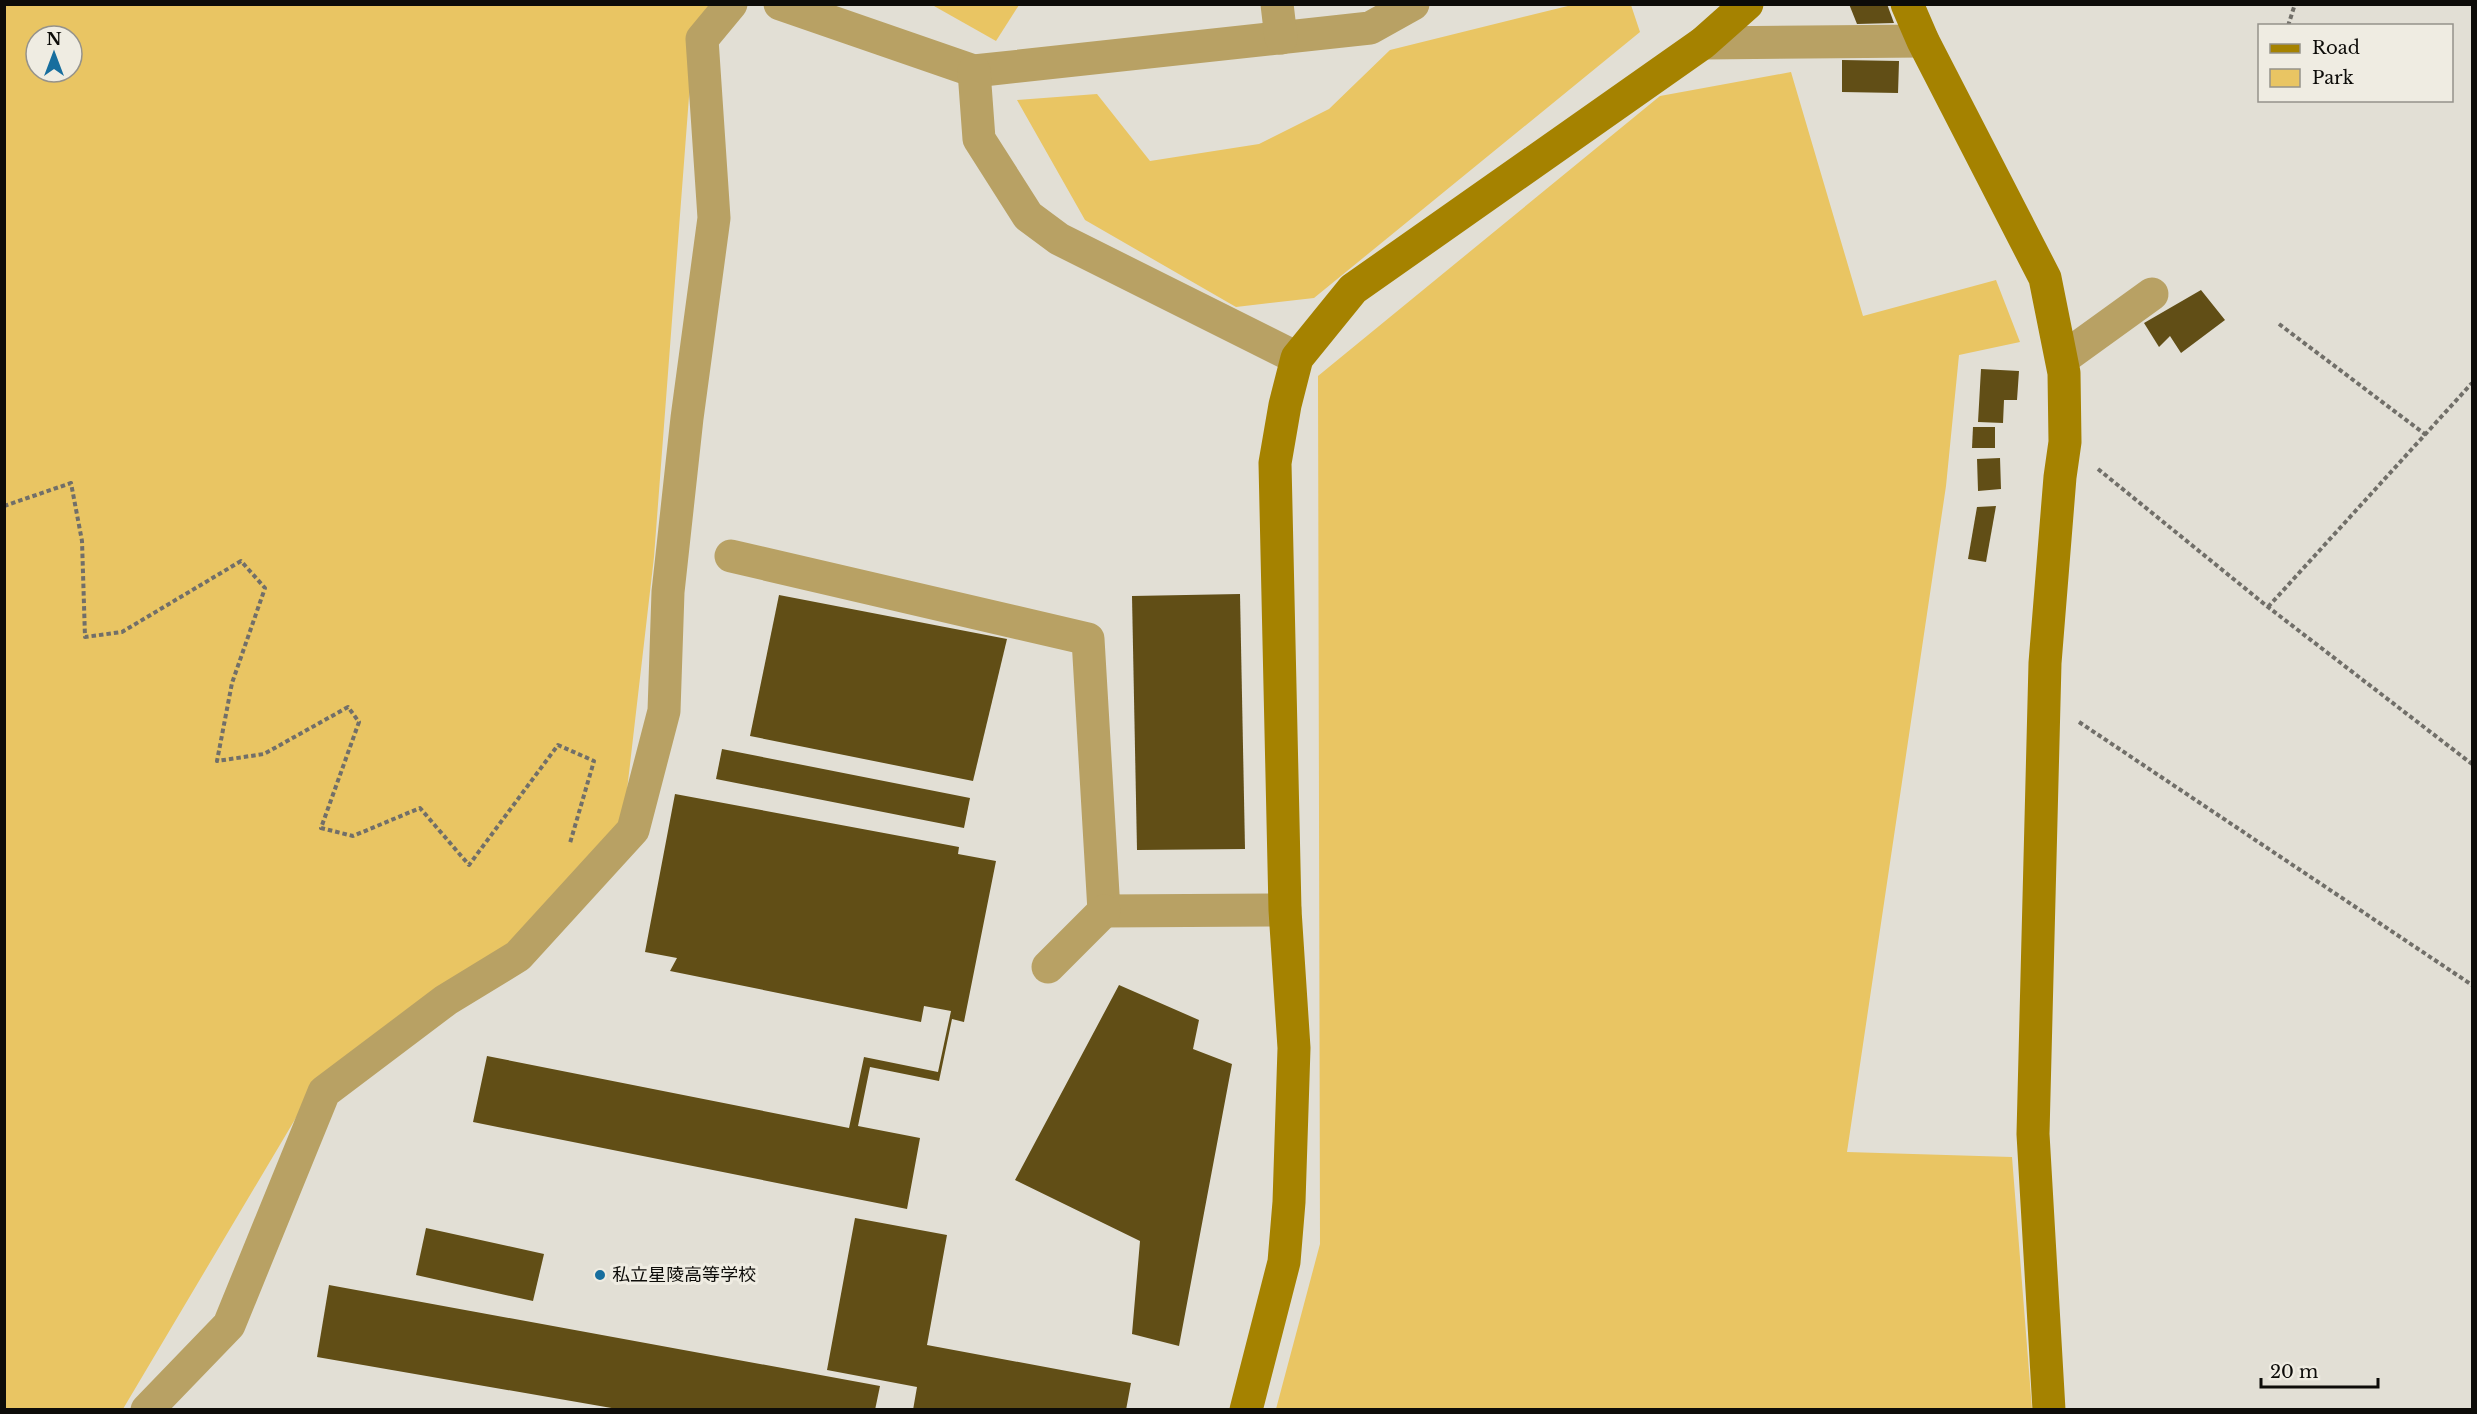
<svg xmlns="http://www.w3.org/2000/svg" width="2477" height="1414" viewBox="0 0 2477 1414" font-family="'Libre Baskerville','Noto Sans JP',serif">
	<rect width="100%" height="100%" fill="#e2dfd5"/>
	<!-- green -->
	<g fill="#e9c563" fill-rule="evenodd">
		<polygon points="934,4 1019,4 1019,5 996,41 934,6"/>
		<polygon points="1576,4 1631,5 1640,32 1314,298 1236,307 1085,220 1017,100 1097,94 1150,161 1259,144 1329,109 1390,50"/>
		<path d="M 5,5 L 727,5 L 694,31 L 654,557 L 624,816 L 546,927 L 319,1079 L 123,1409 L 5,1410 ZM 36,36 L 72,36 L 72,72 L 36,72 Z"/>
		<polygon points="1791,72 1863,316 1996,280 2020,342 1959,355 1946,486 1847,1152 2012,1157 2032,1409 1276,1409 1320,1244 1318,376 1660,96"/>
	</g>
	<!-- building -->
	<g fill="#614e16">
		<polygon points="1849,4 1887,4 1894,23 1857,24"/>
		<polygon points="1842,60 1899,61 1898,93 1842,92"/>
		<polygon points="2201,290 2225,320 2181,353 2170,336 2159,347 2144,323"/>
		<polygon points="1981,369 2019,371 2017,400 2004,400 2003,423 1978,422"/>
		<polygon points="1973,427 1995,427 1995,448 1972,448"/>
		<polygon points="2000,458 2001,489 1978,491 1977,459"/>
		<polygon points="1996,506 1986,562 1968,559 1977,507"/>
		<polygon points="1240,594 1245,849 1137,850 1132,596"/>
		<polygon points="779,595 1007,639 973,781 750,736"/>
		<polygon points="722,749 970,798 964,828 716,779"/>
		<polygon points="675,794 959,847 958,854 996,861 964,1022 952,1019 939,1081 870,1067 858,1126 920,1138 907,1209 473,1122 487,1056 849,1128 864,1057 938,1072 951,1011 924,1006 921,1022 670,971 677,958 645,952"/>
		<polygon points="1119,985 1199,1020 1193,1049 1232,1064 1179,1346 1132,1334 1140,1241 1015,1180"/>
		<polygon points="855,1218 947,1235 927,1345 1131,1383 1126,1410 913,1410 917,1387 827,1370"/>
		<polygon points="426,1228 544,1254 533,1301 416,1275"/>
		<polygon points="329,1285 880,1386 875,1410 623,1410 317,1357"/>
	</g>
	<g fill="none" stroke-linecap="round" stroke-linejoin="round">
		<!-- path -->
		<g stroke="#716f69" stroke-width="4" stroke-dasharray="4.5 3" stroke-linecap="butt">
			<polyline points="2288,26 2295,4"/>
			<polyline points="2279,324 2426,435"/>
			<polyline points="2098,469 2268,607 2472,764"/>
			<polyline points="4,506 71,483 82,541 85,637 122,632 241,561 265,588 232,683 217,761 264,754 348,707 359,722 321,828 353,836 420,808 469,865 558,745 594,761 570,843"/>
			<polyline points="2268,607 2472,383"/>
			<polyline points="2079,722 2472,985"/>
		</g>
		<!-- street -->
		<g stroke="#b8a164" stroke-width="33">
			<polyline points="780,4 974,71 1370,28 1413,4"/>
			<polyline points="1277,4 1281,38"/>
			<polyline points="1703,43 1923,41"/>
			<polyline points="974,71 979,139 1028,216 1059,239 1297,358"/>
			<polyline points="2062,359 2152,294"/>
			<polyline points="731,556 1088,639 1104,911 1285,910"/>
			<polyline points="1048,967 1104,911"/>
			<polyline points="147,1410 229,1325 324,1092 446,1000 518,956 633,830 664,711 668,592 687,418 714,218 702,39 731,4"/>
		</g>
		<!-- secondary -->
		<g stroke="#a58200" stroke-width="33">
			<polyline points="1907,4 1923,41 2045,278 2064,373 2065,442 2060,477 2045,663 2033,1134 2049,1410"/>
			<polyline points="1246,1410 1284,1262 1289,1202 1294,1048 1285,910 1275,463 1285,405 1297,358 1353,289 1703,43 1747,4"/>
		</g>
	</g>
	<!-- markers -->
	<circle fill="#176e9e" stroke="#efece2" stroke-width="2" cx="600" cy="1275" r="6"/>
	<g text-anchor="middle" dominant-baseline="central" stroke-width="6" stroke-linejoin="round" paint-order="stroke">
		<!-- poi labels -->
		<g font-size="18" fill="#0d0c09" stroke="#efece2" text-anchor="start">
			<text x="612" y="1275">私立星陵高等学校</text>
		</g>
	</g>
	<!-- border -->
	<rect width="2477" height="1414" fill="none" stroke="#0d0c09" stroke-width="12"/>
	<!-- legend -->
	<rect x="2258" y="24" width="195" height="78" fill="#efece2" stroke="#95928b" stroke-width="1.5"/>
	<rect x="2270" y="44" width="30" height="9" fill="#a58200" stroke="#95928b" stroke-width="1.5"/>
	<text x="2312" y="54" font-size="18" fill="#0d0c09">Road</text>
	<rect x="2270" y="69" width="30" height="18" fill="#e9c563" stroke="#95928b" stroke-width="1.5"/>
	<text x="2312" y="84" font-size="18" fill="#0d0c09">Park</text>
	<!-- north arrow -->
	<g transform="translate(54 54)"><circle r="28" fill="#efece2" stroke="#95928b" stroke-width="1.5"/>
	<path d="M0-4.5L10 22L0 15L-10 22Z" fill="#176e9e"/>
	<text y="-9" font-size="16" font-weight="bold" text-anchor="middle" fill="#0d0c09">N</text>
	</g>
	<!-- scale -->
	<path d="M2261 1378v9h117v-9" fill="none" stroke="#0d0c09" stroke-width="3"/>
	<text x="2270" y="1378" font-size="18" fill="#0d0c09" stroke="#efece2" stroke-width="4.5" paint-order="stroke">20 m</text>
</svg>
